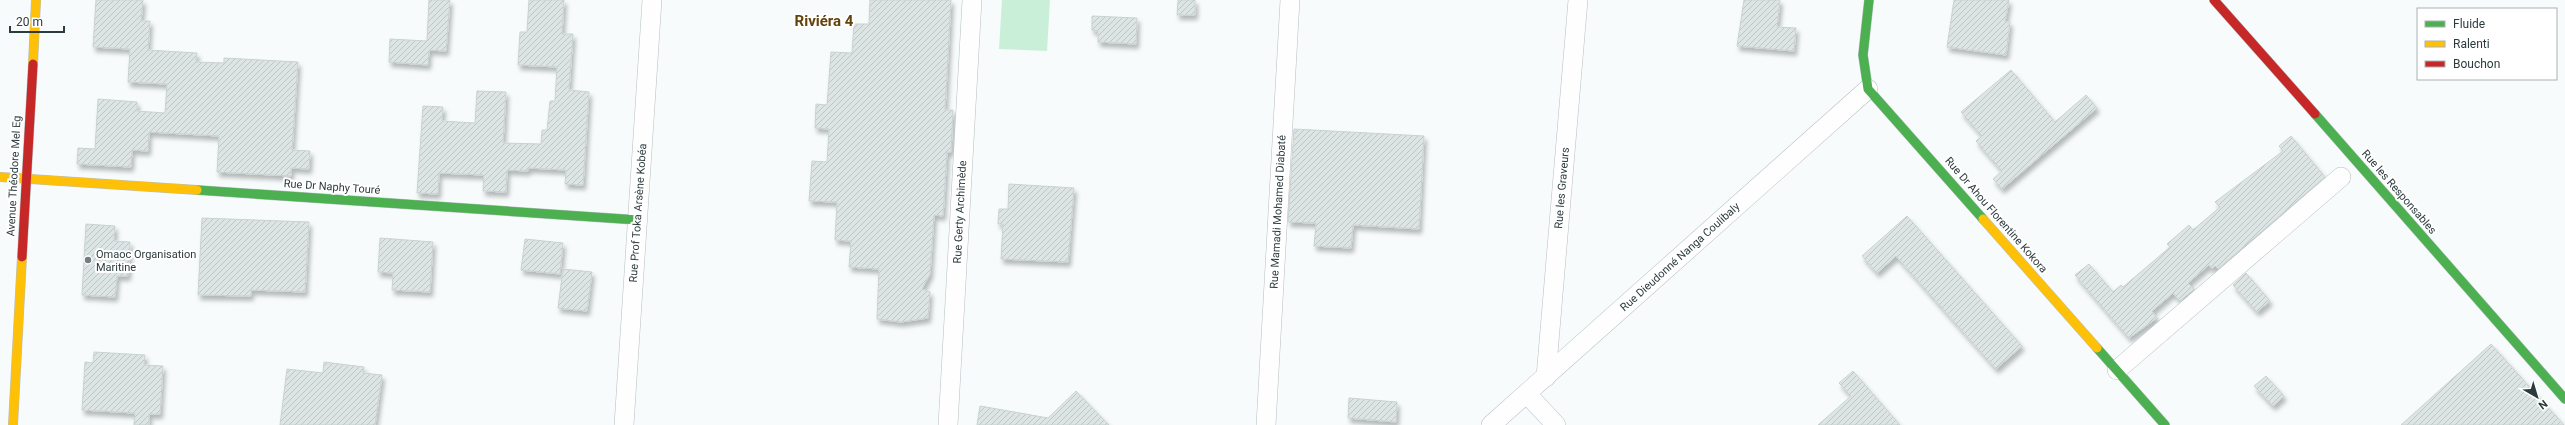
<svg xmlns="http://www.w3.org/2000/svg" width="2565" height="425" viewBox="0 0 2565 425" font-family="Roboto,sans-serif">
	<defs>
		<pattern id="building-hatch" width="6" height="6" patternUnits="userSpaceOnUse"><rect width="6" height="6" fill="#dce5e4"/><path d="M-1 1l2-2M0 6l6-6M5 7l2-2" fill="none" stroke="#bdc5c5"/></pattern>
		<filter id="shadow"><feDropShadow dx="2.5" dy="4.5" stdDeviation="2" flood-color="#0004"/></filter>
	</defs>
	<rect width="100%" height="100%" fill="#f7fbfc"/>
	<!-- pitch -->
	<polygon fill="#c9efd8" points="1002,0 1050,0 1047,51 999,49"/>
	<!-- building -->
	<g fill="url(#building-hatch)" stroke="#c9d2d1" filter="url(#shadow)">
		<polygon points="96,0 143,0 141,21 150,21 148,50 197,53 196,62 224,63 224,58 298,62 292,150 310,151 309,169 291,168 291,176 217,172 219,136 149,132 148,151 132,150 131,167 77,164 78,148 95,149 98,99 137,102 137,111 165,113 167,84 128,82 130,49 93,47"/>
		<polygon points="429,0 450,0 446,51 429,50 428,65 389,62 390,39 427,41"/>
		<polygon points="529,0 564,0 562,34 573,34 569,90 589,92 583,185 565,184 566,170 528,168 528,171 507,170 506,192 483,191 484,175 439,173 438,194 417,193 423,106 443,107 442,121 475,123 477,91 506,92 503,143 541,144 542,130 547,130 550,101 555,101 557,67 518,65 520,32 527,32"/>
		<polygon points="870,0 951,0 945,110 953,110 951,152 947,152 943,216 934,215 930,274 922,289 930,292 928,318 901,322 877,319 879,269 849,267 851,241 835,240 837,202 809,201 812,161 827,162 829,129 815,128 816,104 827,105 831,52 852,53 854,24 869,24"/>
		<polygon points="1178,0 1195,0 1195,15 1177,15"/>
		<polygon points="1744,0 1780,0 1777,27 1796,28 1794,51 1737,46"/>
		<polygon points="1954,0 2009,0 2005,22 2010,22 2006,55 1947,47"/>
		<polygon points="1092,16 1137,18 1136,44 1098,42 1098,31 1092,30"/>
		<polygon points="2011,70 2055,122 2086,95 2097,108 2002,189 1993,179 2002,171 1976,141 1982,136 1961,112"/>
		<polygon points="1294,129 1424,136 1419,229 1353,225 1351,248 1314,246 1316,223 1288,222"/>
		<polygon points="2291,136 2325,177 2218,269 2215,266 2212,269 2209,265 2188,283 2194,289 2180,301 2173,293 2152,311 2157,318 2129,338 2075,275 2089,264 2113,292 2121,285 2123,287 2170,247 2167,244 2189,225 2193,230 2220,207 2215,202 2283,151 2279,146"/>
		<polygon points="1009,184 1074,188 1068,262 1001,259 1003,224 998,224 999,209 1008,209"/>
		<polygon points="1907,216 2022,346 1996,369 1896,256 1877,273 1862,256"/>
		<polygon points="202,218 309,222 305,292 251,290 251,296 198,295"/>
		<polygon points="86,224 115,226 114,241 130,242 128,276 117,276 115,297 82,295"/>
		<polygon points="380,238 433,242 430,292 392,290 393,273 378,272"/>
		<polygon points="525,239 563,243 560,274 521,270"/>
		<polygon points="563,269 592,272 587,311 558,308"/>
		<polygon points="2246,273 2270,301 2257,312 2233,285"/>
		<polygon points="2491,344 2564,425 2401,425"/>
		<polygon points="94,352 145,355 144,365 163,366 160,414 149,414 149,425 134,425 135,413 82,410 85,362 93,363"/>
		<polygon points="324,362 364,367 363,373 382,375 375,425 280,425 287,369 323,373"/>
		<polygon points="1853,371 1900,425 1818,425 1851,396 1839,383"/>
		<polygon points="2266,376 2284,396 2273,406 2254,386"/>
		<polygon points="1076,391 1109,425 977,425 980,406 1048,418"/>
		<polygon points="1349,398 1397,402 1396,422 1348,418"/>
	</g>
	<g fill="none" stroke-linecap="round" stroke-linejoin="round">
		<defs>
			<g id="street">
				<polyline points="2117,370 2341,177"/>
				<polyline points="1546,377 1578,0"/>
				<polyline points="1527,394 1556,425"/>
				<polyline points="624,425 652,0"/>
				<polyline points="948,425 972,0"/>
				<polyline points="1266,425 1290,0"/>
				<polyline points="1491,425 1868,89"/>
			</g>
			<g id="fast">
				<polyline points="1869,0 1863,55 1868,89 1983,219"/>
				<polyline points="2315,114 2565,399"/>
				<polyline points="197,190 638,220"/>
				<polyline points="2097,348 2165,425"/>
			</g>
			<g id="slow">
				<polyline points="33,64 36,0"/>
				<polyline points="0,177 197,190"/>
				<polyline points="1983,219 2097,348"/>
				<polyline points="13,425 22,257"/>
			</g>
			<g id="jam">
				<polyline points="2214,0 2315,114"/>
				<polyline points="22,257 33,64"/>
			</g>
		</defs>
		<!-- street casing -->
		<use href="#street" stroke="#b6bfc1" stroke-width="20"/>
		<!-- fast casing -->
		<use href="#fast" stroke="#b6bfc1" stroke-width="10"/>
		<!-- slow casing -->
		<use href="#slow" stroke="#b6bfc1" stroke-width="10"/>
		<!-- jam casing -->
		<use href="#jam" stroke="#b6bfc1" stroke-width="10"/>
		<!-- street -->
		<use href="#street" stroke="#fefeff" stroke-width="19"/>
		<!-- fast -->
		<use href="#fast" stroke="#4caf50" stroke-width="9"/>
		<!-- slow -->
		<use href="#slow" stroke="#ffc107" stroke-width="9"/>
		<!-- jam -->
		<use href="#jam" stroke="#c62828" stroke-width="9"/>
	</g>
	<!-- markers -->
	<circle fill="#737e80" stroke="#fff" stroke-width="1.5" cx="88" cy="260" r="4"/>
	<g text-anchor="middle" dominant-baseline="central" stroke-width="4" stroke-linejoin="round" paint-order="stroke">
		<!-- street labels -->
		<g font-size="11" fill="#2c3b3e" stroke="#fff">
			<text transform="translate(14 176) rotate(-87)">Avenue Théodore Mel Eg</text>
			<text transform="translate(332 187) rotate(4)">Rue Dr Naphy Touré</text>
			<text transform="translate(1562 188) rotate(-85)">Rue les Graveurs</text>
			<text transform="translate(2399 192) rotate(49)">Rue les Responsables</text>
			<text transform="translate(960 212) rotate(-87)">Rue Gerty Archimède</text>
			<text transform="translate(1278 212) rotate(-87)">Rue Mamadi Mohamed Diabaté</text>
			<text transform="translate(638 213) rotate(-86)">Rue Prof Toka Arsène Kobéa</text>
			<text transform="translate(1996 215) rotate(49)">Rue Dr Ahou Florentine Kokora</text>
			<text transform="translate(1680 257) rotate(-42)">Rue Dieudonné Nanga Coulibaly</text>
		</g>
		<!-- poi labels -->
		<g font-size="11" fill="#2c3b3e" stroke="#fff" text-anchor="start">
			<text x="96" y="254">Omaoc Organisation<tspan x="96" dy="13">Maritine</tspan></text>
		</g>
		<!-- district labels -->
		<g font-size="15" font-weight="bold" fill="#63430c" stroke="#fff">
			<text x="824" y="21">Riviéra 4</text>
		</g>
	</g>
	<!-- legend -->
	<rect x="2417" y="8" width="140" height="72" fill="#ffffff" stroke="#abb1b2"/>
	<rect x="2425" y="21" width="20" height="6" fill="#4caf50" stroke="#abb1b2"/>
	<text x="2453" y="28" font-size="12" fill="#2c3b3e">Fluide</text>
	<rect x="2425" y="41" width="20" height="6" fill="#ffc107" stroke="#abb1b2"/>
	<text x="2453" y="48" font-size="12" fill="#2c3b3e">Ralenti</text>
	<rect x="2425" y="61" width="20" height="6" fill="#c62828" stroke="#abb1b2"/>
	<text x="2453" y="68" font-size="12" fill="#2c3b3e">Bouchon</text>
	<!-- north arrow -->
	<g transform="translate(2537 397) rotate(142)" stroke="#ffffff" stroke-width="3" paint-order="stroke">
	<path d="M0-3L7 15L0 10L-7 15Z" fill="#2c3b3e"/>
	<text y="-6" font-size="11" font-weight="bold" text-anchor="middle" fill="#2c3b3e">N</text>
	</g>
	<!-- scale -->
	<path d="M10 26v6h54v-6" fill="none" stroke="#2c3b3e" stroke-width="2"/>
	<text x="16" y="26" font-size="12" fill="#2c3b3e" stroke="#ffffff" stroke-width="3" paint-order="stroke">20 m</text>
</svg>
